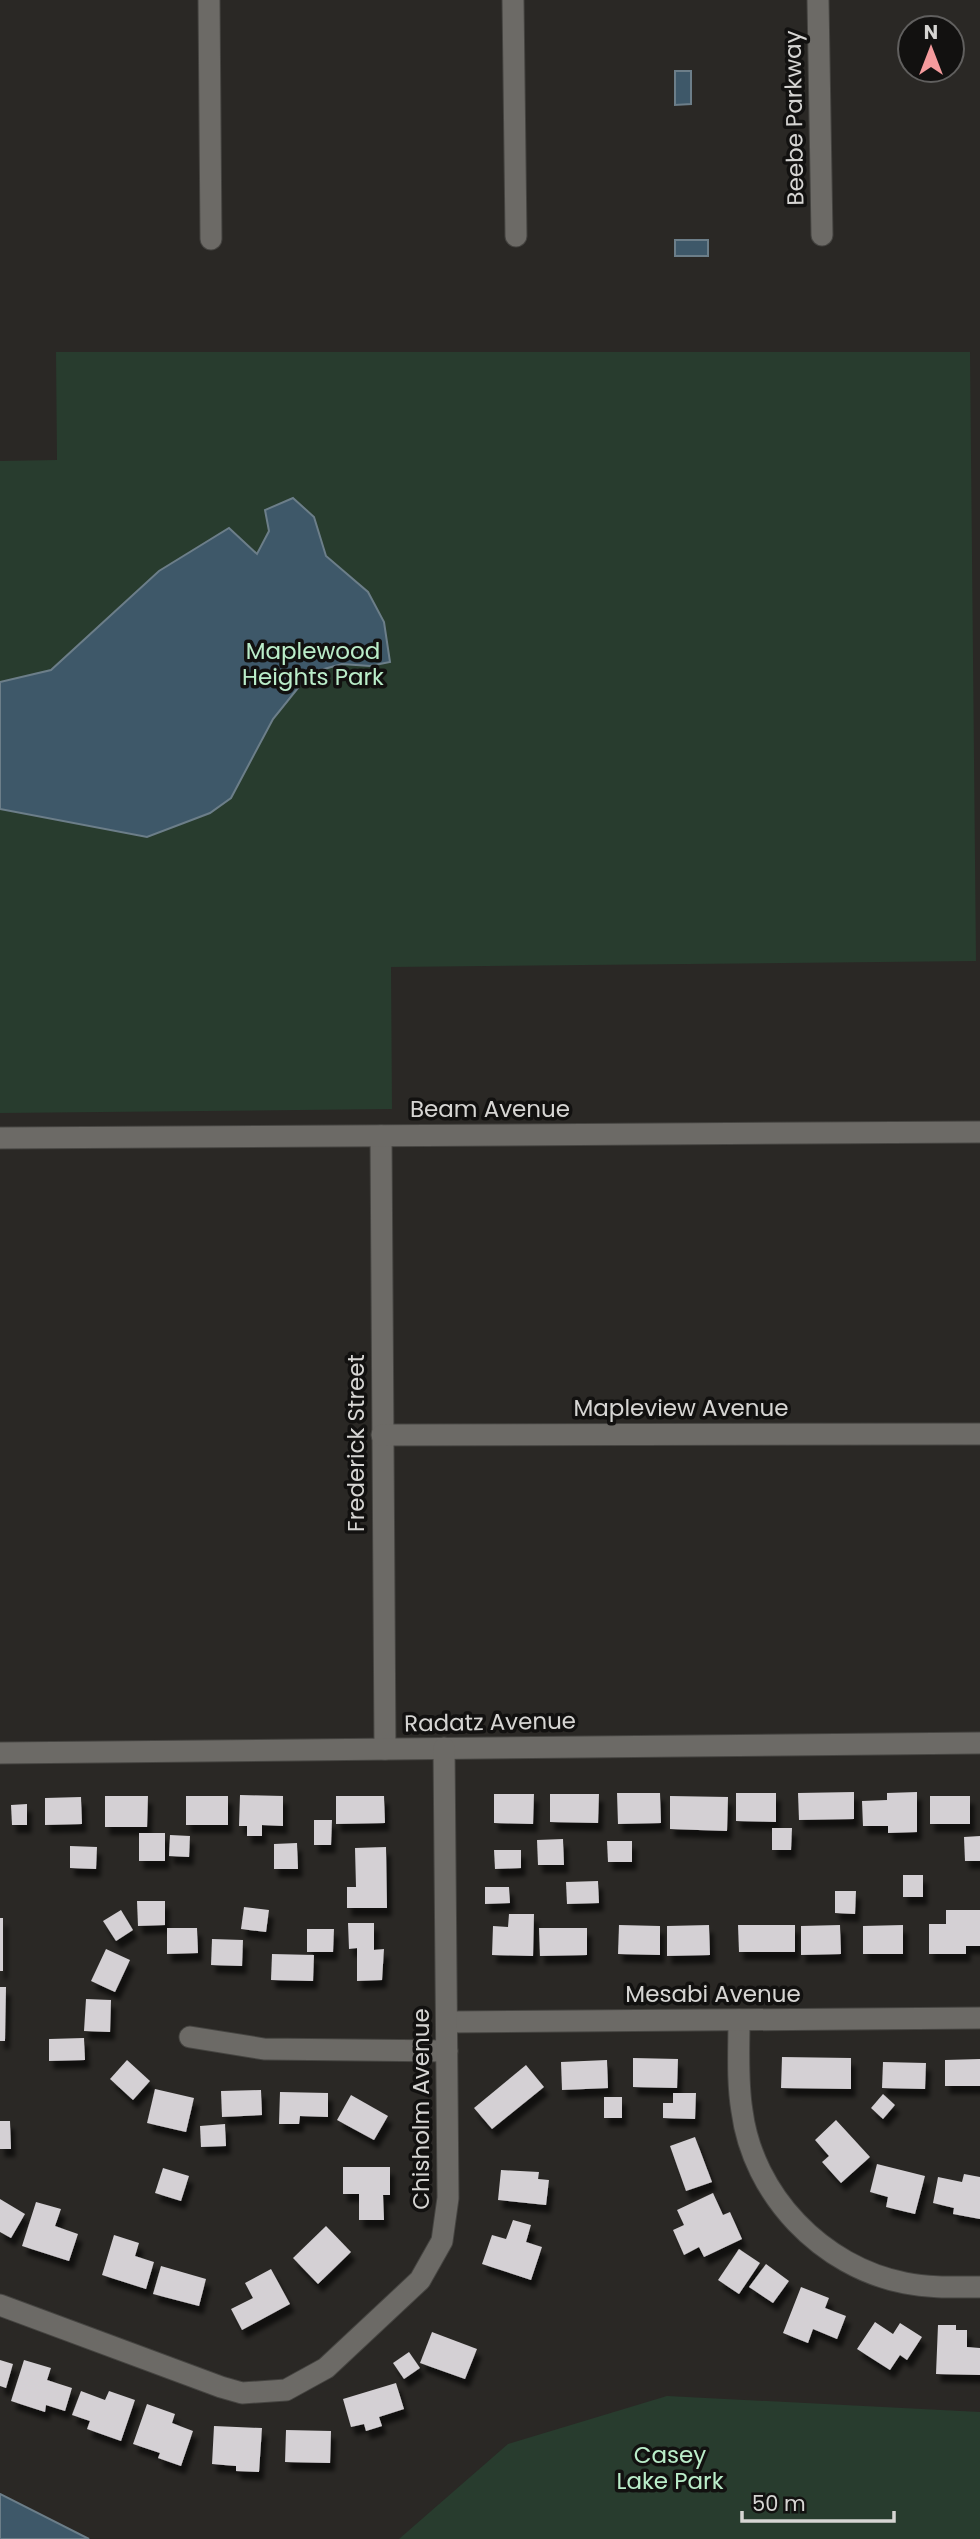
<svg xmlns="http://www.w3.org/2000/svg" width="980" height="2539" viewBox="0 0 980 2539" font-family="Poppins,sans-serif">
	<defs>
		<filter id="shadow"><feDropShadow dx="4.5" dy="8" stdDeviation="2" flood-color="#0009"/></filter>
	</defs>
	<rect width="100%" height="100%" fill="#2a2825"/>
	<!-- green -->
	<g fill="#283c2e">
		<polygon points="56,352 970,352 976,961 391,967 392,1109 0,1113 0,461 57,460"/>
		<polygon points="667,2396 980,2412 980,2539 399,2539 508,2444"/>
	</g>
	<!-- water -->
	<g fill="#3e5869" stroke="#6c7e89" stroke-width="2">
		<polygon points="675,71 691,71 691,104 675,105"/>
		<rect x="675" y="240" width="33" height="16"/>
		<polygon points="293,498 314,517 326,556 368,592 384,622 390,662 370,666 342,664 310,673 273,719 231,798 210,813 147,837 0,809 0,682 51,670 159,571 229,528 257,554 269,531 265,510"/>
		<polygon points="0,2494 89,2539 0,2539"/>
	</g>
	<!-- building -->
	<g fill="#d4d0d4" filter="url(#shadow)">
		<polygon points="854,1792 854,1819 799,1820 798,1793"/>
		<polygon points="917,1792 917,1832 888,1833 888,1826 863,1826 862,1801 887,1800 887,1793"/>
		<polygon points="617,1793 660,1793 661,1823 618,1824"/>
		<polygon points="736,1793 776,1793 776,1822 736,1821"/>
		<polygon points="494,1794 534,1794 533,1824 494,1823"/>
		<polygon points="550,1794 599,1794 598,1823 550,1822"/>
		<polygon points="240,1795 283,1796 283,1826 262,1825 262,1836 247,1836 247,1826 239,1826"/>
		<polygon points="105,1796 148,1796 147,1827 105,1827"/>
		<rect x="186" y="1796" width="42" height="29"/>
		<polygon points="336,1796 384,1796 385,1823 336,1824"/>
		<polygon points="670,1796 728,1797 727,1831 670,1829"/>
		<rect x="930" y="1796" width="40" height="28"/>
		<polygon points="81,1797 82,1824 45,1825 45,1798"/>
		<polygon points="27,1804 27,1825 12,1825 11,1805"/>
		<polygon points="314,1820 332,1820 331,1845 314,1845"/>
		<polygon points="772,1828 792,1828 791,1850 772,1850"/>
		<rect x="139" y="1833" width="26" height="28"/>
		<polygon points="170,1835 190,1836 189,1857 169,1856"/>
		<polygon points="980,1836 980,1861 965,1861 964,1837"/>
		<polygon points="563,1839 564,1865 538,1865 537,1840"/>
		<polygon points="607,1841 632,1841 632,1862 608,1862"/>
		<polygon points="297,1843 298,1869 274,1869 274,1844"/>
		<polygon points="70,1846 97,1847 96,1869 70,1868"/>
		<polygon points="386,1847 387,1908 347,1908 347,1887 356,1887 355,1848"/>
		<polygon points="494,1850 521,1850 521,1868 495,1869"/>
		<rect x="903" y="1875" width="20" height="22"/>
		<polygon points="598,1881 599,1903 567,1904 566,1882"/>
		<polygon points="485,1887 509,1887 510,1903 485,1904"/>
		<polygon points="835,1891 856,1891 855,1914 835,1913"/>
		<polygon points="137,1901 165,1901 165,1925 138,1926"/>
		<polygon points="244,1907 269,1910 266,1932 241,1929"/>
		<polygon points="121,1910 133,1930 116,1941 103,1921"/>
		<polygon points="946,1910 980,1910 980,1946 966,1946 966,1954 929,1954 929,1924 946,1924"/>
		<polygon points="509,1914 534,1914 533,1956 492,1955 493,1926 508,1927"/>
		<rect x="0" y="1918" width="3" height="53"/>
		<polygon points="348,1923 374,1923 374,1950 384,1949 382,1980 357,1981 357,1948 349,1949"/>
		<polygon points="619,1925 660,1926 660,1955 618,1954"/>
		<polygon points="709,1925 710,1955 667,1956 667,1926"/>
		<polygon points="738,1925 795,1925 795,1952 739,1952"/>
		<polygon points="840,1925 841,1954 801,1955 801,1926"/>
		<polygon points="903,1925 903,1954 863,1954 863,1926"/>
		<polygon points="167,1928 197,1928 198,1953 167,1954"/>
		<polygon points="539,1928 587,1928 587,1955 540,1956"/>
		<polygon points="307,1929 334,1929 333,1952 307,1952"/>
		<polygon points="212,1939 243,1940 242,1966 211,1965"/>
		<polygon points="106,1949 130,1960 115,1992 91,1981"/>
		<polygon points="272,1954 314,1955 313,1981 271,1980"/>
		<polygon points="0,1987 6,1987 5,2041 0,2041"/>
		<polygon points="86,1999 111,2000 110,2032 84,2031"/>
		<polygon points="84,2038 85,2060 49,2061 49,2039"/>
		<polygon points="782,2057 851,2058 851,2089 781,2088"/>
		<polygon points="633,2058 678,2059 677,2088 633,2087"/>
		<polygon points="980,2059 980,2086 945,2086 945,2060"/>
		<polygon points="127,2060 150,2081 133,2100 110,2079"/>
		<polygon points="607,2060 608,2088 562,2090 561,2062"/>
		<polygon points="883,2062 926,2063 925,2089 882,2088"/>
		<polygon points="526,2065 544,2087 492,2129 474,2108"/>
		<polygon points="155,2089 194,2098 186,2132 147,2123"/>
		<polygon points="261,2090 262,2115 222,2117 221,2091"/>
		<polygon points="280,2092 328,2093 328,2117 300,2116 299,2124 279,2124"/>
		<polygon points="673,2093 696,2093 695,2119 663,2118 663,2103 673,2103"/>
		<polygon points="883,2094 895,2105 883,2119 871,2108"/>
		<polygon points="351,2095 388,2116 374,2140 337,2120"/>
		<rect x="604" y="2097" width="18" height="21"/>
		<polygon points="836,2120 870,2157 841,2183 822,2162 829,2156 815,2140"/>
		<polygon points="0,2121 10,2121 11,2149 0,2149"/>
		<polygon points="225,2124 226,2146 201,2147 200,2126"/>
		<polygon points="695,2137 712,2182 686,2191 670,2146"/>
		<polygon points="877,2164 925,2176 915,2214 886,2207 888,2197 870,2192"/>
		<polygon points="343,2167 390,2167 390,2195 383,2195 384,2220 359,2220 359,2194 343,2194"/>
		<polygon points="163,2168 189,2176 181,2201 155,2193"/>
		<polygon points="501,2170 539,2172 538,2179 549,2180 546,2205 498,2200"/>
		<polygon points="964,2174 980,2177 980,2219 953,2214 954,2208 933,2203 938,2177 962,2182"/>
		<polygon points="713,2193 723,2215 730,2212 742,2239 704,2257 699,2247 684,2255 673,2230 684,2225 677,2210"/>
		<polygon points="0,2199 25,2214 11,2238 0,2232"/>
		<polygon points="36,2202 61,2209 55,2226 78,2234 69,2261 22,2246"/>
		<polygon points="513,2220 531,2225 526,2242 542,2247 531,2280 482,2264 492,2235 506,2239"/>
		<polygon points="326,2226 351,2252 318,2284 293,2258"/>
		<polygon points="114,2235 139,2243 135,2256 154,2262 146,2289 102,2275"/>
		<polygon points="739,2249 760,2263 739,2294 718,2280"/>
		<polygon points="766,2264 789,2281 773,2303 749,2287"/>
		<polygon points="161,2266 206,2279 199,2306 153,2294"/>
		<polygon points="271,2269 290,2304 242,2330 231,2309 253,2298 245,2283"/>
		<polygon points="801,2287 829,2298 825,2308 846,2316 837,2339 813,2329 808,2343 783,2333"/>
		<polygon points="875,2322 893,2334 900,2323 922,2337 907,2360 900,2355 890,2370 857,2349"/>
		<polygon points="938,2325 956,2325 956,2330 967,2330 967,2347 980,2348 980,2375 936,2374"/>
		<polygon points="432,2332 477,2349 465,2379 420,2363"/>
		<polygon points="409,2352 420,2368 404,2379 393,2363"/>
		<polygon points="0,2360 13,2364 6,2388 0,2386"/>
		<polygon points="24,2360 51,2368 47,2380 72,2388 65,2411 46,2405 45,2412 11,2401"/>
		<polygon points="396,2383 404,2409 379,2417 382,2426 366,2431 364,2424 351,2427 343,2399"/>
		<polygon points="81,2391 105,2400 109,2391 135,2400 121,2441 87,2429 90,2421 72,2415"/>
		<polygon points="147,2404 175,2414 172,2423 193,2431 181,2466 158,2458 160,2453 133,2444"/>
		<polygon points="214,2426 262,2428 259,2472 236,2471 236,2466 212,2464"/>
		<polygon points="286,2430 331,2431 330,2463 285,2462"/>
	</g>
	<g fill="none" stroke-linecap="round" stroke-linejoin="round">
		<defs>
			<g id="minor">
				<polyline points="209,0 211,239"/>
				<polyline points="513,0 516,236"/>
				<polyline points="818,0 822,235"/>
				<polyline points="381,1136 385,1749"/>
				<polyline points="0,1138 980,1132"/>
				<polyline points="382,1435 980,1434"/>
				<polyline points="0,1753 980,1743"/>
				<path d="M 739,2020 C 739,2050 737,2081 742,2111 C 753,2195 822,2267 905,2283 C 930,2288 955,2287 980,2287"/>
				<polyline points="447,2022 980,2018"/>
				<polyline points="190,2037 264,2049 447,2051"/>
				<polyline points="0,2305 221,2387 242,2393 286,2390 326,2368 420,2280 442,2241 448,2198 444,1748"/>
			</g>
		</defs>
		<!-- minor casing -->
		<use href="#minor" stroke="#454441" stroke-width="23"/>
		<!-- minor -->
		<use href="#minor" stroke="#6c6a66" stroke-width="21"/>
	</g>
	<g text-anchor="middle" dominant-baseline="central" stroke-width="7" stroke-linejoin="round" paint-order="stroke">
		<!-- street labels -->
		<g font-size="23" fill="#d6d5d3" stroke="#121110">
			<text transform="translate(794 118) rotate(-91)">Beebe Parkway</text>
			<text x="490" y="1109">Beam Avenue</text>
			<text x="681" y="1408">Mapleview Avenue</text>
			<text transform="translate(356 1443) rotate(-90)">Frederick Street</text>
			<text transform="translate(490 1722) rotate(-1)">Radatz Avenue</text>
			<text x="713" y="1994">Mesabi Avenue</text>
			<text transform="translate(421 2109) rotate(-90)">Chisholm Avenue</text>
		</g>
		<!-- park labels -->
		<g font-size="23" fill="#baedc9" stroke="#121110">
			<text x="313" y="651">Maplewood<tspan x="313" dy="26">Heights Park</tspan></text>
			<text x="670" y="2455">Casey<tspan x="670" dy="26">Lake Park</tspan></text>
		</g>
	</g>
	<!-- north arrow -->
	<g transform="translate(931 49)"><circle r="33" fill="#121110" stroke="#605f5e" stroke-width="2"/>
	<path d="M0-5L12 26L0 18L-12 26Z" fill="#f59b9d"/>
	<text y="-10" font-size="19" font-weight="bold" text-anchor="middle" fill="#d6d5d3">N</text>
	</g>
	<!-- scale -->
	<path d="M742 2511v10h152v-10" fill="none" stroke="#d6d5d3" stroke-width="3.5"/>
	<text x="752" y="2511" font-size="21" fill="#d6d5d3" stroke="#121110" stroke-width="5" paint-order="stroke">50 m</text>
</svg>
